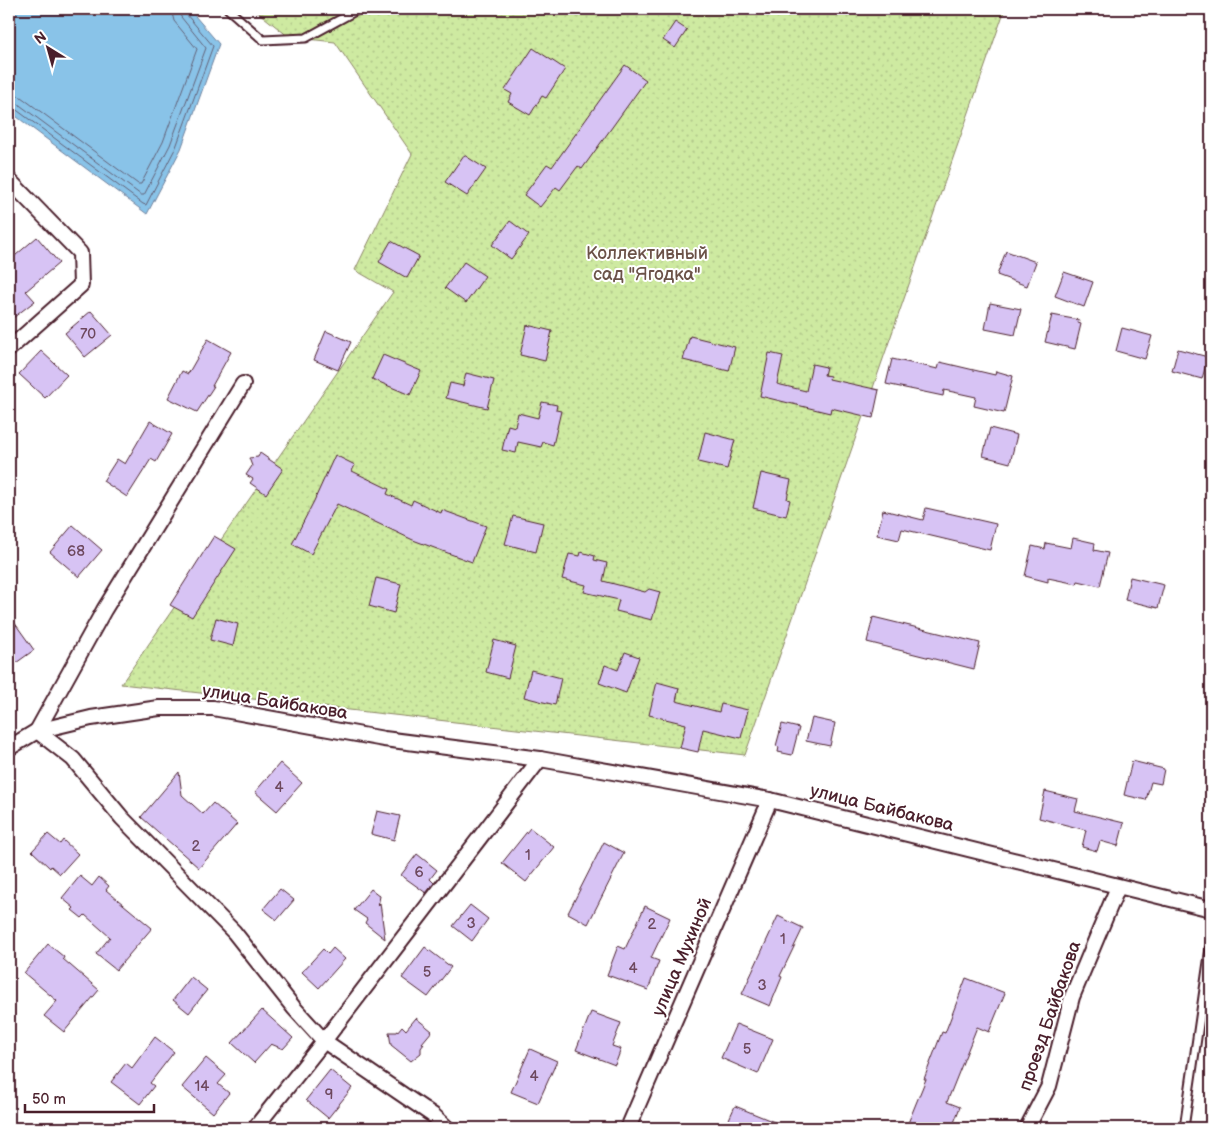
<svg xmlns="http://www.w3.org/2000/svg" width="1220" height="1137" viewBox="0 0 1220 1137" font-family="'Balsamiq Sans',sans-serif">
	<defs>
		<pattern id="garden-dots" width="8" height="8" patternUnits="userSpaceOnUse" patternTransform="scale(1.25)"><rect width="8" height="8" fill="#ceeaa1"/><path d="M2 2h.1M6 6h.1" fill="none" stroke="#b2c88b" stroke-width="1.8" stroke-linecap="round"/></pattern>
	</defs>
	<rect width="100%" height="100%" fill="#fff"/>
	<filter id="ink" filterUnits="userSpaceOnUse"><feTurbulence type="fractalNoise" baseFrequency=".02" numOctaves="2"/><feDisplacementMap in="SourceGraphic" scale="10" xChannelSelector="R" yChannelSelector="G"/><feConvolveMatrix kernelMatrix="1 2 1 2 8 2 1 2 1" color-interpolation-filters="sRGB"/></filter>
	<g filter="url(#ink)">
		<!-- garden -->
		<polygon fill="url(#garden-dots)" stroke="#8c8466" points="254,9 1005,9 745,755 121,684 393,292 355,270 412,154 335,42 289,37"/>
		<!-- water -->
		<polygon fill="#89c3e8" stroke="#70819c" points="9,9 189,9 219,44 181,149 147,214 9,111"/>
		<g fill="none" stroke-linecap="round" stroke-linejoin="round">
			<!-- shore -->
			<g stroke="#636177" stroke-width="1">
				<polyline points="9,93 21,97 138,184 141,184 163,142 197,49 174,21 171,9"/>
				<polyline points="9,101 17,103 141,195 144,195 170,145 206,48 181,17 179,9"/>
				<polyline points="9,107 14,108 143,204 146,205 176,147 213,46 186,14 185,9"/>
			</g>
		</g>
		<!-- building -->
		<g fill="#d7c3f4" stroke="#4a1f2b">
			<polygon points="675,22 687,30 675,48 663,40"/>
			<polygon points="533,48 565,69 546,98 542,96 530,115 508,102 512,94 505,90"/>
			<polygon points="625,65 646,80 582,169 578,166 560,190 556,187 540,207 524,195 547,164 552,167"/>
			<polygon points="464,155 486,169 467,196 445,182"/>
			<polygon points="510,221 529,235 511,259 492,245"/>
			<polygon points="37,237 59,263 26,291 35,301 9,321 9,261"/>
			<polygon points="391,241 419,256 407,278 379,262"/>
			<polygon points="1006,251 1036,262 1027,286 997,275"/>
			<polygon points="464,262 485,276 466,303 445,288"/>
			<polygon points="1064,272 1093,282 1084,307 1055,296"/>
			<polygon points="990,303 1021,309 1015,335 985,329"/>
			<polygon points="91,311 112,335 85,357 65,333"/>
			<polygon points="1052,315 1079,320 1078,323 1081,324 1075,349 1045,342"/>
			<polygon points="527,325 552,331 545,361 520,355"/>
			<polygon points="1122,328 1152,336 1145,359 1116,351"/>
			<polygon points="326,331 351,342 338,370 314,360"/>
			<polygon points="690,336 735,347 729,371 683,360"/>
			<polygon points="208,339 231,352 212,386 214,386 197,412 168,398 182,371 188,374"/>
			<polygon points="1178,349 1208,357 1202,379 1172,371"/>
			<polygon points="41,351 67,375 45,398 19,374"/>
			<polygon points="769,353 783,356 777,384 806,391 812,364 826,367 824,375 830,376 829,379 879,390 873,418 831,408 830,413 760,396"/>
			<polygon points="383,355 421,371 410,395 372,379"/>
			<polygon points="892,359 938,369 940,362 995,375 996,371 1013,376 1004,413 974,406 976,397 944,390 943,396 886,384"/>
			<polygon points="466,373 494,380 487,408 446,398 450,383 463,386"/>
			<polygon points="542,402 557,405 556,410 561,411 553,445 543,442 541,447 518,442 516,453 502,450 508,425 515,427 518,413 538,418"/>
			<polygon points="150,421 172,434 156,462 151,459 127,497 103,481 117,459 125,464"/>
			<polygon points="990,428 1017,435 1010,463 983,456"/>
			<polygon points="705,432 735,440 727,469 698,462"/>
			<polygon points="260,453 283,469 266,494 250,483 253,479 246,475 252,466 249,458 258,457"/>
			<polygon points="335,455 355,465 352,471 389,489 387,494 411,505 413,500 441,513 442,510 486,526 472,562 413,540 337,504 311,554 292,544 314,501"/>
			<polygon points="761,473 791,480 787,499 790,500 786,516 753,508"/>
			<polygon points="926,508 996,524 990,550 902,529 899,540 877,535 883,510 923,520"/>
			<polygon points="513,516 543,523 536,552 505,544"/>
			<polygon points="73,525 102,550 79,577 50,552"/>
			<polygon points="214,536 236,549 192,617 170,605"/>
			<polygon points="1073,538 1095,543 1094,550 1108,553 1100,586 1078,581 1077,584 1048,578 1048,582 1025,576 1032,546 1045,549 1046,543 1071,548"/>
			<polygon points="581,552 595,556 594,560 607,563 603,581 645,592 649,589 660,592 652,620 616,611 619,600 584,592 586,585 562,579 569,554 580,556"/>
			<polygon points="1130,577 1164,585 1158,608 1125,600"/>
			<polygon points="376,578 401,584 394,613 369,606"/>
			<polygon points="9,615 34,650 9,668"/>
			<polygon points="873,617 980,643 974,669 867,642"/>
			<polygon points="216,618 238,624 233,646 210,640"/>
			<polygon points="494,640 516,646 508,678 486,672"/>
			<polygon points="625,652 639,657 626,693 599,683 605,665 618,670"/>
			<polygon points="531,670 561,678 555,705 524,697"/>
			<polygon points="657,682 679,688 676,701 719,712 721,704 748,710 741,738 703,729 698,752 680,748 686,724 649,715"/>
			<polygon points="812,718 835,723 830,746 806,741"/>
			<polygon points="782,724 799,728 792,755 778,752 779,747 776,746"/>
			<polygon points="1132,761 1164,769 1161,784 1151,782 1146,800 1124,795"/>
			<polygon points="280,763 302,783 277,811 255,792"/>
			<polygon points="179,772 182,795 203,814 213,803 237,824 199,868 141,817"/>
			<polygon points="1045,791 1078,799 1075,811 1124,823 1118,846 1100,841 1097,851 1082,847 1086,830 1039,818"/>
			<polygon points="377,811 400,816 394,840 371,834"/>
			<polygon points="530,828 554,847 526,882 502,863"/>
			<polygon points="48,834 60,844 63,840 78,854 60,874 51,866 50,868 32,851"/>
			<polygon points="604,842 624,853 588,924 568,913"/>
			<polygon points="417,854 437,870 430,879 434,883 426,893 401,875"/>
			<polygon points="80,876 92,886 99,877 109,886 106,890 152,928 116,970 96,954 110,937 85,915 82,918 72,910 74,908 62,898"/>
			<polygon points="280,889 294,900 277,920 263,909"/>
			<polygon points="371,889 380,896 378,906 380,903 385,939 365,923 367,919 354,910"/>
			<polygon points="470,905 488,919 472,941 453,926"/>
			<polygon points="645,906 670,918 651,958 659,961 648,990 607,975 618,946 625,949"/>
			<polygon points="778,916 803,928 780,976 782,977 770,1006 742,994"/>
			<polygon points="48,944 64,957 63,959 99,990 64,1032 44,1016 57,1001 24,973"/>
			<polygon points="425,947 451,967 428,997 402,978"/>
			<polygon points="333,948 345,959 319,988 302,972 323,949 328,954"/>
			<polygon points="191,977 207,990 189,1013 173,1000"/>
			<polygon points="966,978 1005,993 989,1032 977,1027 947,1102 960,1107 952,1128 906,1128 926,1079 924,1079 942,1032 945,1033"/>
			<polygon points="262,1010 293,1038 283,1049 271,1044 254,1063 232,1043"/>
			<polygon points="591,1012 621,1023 612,1046 621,1049 615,1065 576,1050"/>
			<polygon points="416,1018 432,1031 422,1043 424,1044 421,1048 421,1053 411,1061 391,1045 389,1032 397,1032 402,1026 406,1030"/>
			<polygon points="736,1024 773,1039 758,1074 721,1058"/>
			<polygon points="155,1037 174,1052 150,1083 154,1086 140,1104 111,1082 126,1063 132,1068"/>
			<polygon points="530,1049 557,1061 538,1103 511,1092"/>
			<polygon points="206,1058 226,1075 218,1084 229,1093 213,1113 182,1087"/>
			<polygon points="330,1070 352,1088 328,1118 306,1100"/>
			<polygon points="735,1106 789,1128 725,1128"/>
		</g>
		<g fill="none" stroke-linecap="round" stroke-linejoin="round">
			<defs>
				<g id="service">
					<polyline points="228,9 263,40 306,38 359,9"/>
					<polyline points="1184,1128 1211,941"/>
				</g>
				<g id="minor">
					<polyline points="9,180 80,253 81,285 9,349"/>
					<polyline points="243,384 104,610 37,731 73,759 122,818 234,932 294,1008 324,1041 434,1116 447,1128"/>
					<polyline points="9,748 37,731 91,718 159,708 213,708 384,739 540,759 770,800 1211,909"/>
					<polyline points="255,1128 324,1041 540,759"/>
					<polyline points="628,1128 770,800"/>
					<polyline points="1027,1128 1049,1086 1072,997 1118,887"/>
				</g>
			</defs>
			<!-- service casing -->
			<use href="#service" stroke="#4a1f2b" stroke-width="11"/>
			<!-- minor casing -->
			<use href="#minor" stroke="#4a1f2b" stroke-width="18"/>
			<!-- service -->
			<use href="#service" stroke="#fff" stroke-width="7"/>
			<!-- minor -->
			<use href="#minor" stroke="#fff" stroke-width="14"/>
		</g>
	</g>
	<g text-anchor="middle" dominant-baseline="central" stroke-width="4" stroke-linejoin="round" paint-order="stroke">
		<!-- number labels -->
		<g font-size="15" fill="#6d485d">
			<text x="88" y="334">70</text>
			<text x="76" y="551">68</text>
			<text x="279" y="787">4</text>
			<text x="196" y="846">2</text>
			<text x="528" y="855">1</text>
			<text x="419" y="872">6</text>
			<text x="471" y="923">3</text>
			<text x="652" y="924">2</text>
			<text x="783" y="939">1</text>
			<text x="633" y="968">4</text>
			<text x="427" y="972">5</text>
			<text x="762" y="985">3</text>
			<text x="747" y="1049">5</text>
			<text x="534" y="1076">4</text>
			<text x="202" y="1086">14</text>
			<text x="329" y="1094">9</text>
		</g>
		<!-- park labels -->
		<g font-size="18" fill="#6b5248" stroke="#fff">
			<text x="647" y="253">Коллективный<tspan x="647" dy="21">сад "Ягодка"</tspan></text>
		</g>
		<!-- street labels -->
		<g font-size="18" fill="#4a1f2b" stroke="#fff">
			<text transform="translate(275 702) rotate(9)">улица Байбакова</text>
			<text transform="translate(882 808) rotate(14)">улица Байбакова</text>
			<text transform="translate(682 957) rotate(-67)">улица Мухиной</text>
			<text transform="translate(1050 1016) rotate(-71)">проезд Байбакова</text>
		</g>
	</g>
	<!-- margin -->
	<rect width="1220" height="1137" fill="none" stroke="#fff" stroke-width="30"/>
	<rect x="15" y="15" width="1190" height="1107" fill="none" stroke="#4a1f2b" stroke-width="2" filter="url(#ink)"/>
	<!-- north arrow -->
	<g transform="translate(48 48) rotate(323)" stroke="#ffffff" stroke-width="4" paint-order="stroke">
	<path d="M0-4L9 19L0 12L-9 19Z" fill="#4a1f2b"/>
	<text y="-8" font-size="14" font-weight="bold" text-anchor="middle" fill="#4a1f2b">N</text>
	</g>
	<!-- scale -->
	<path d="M25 1104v8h129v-8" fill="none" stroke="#4a1f2b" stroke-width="2.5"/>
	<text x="32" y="1104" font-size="15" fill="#4a1f2b" stroke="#ffffff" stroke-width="4" paint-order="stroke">50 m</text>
</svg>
